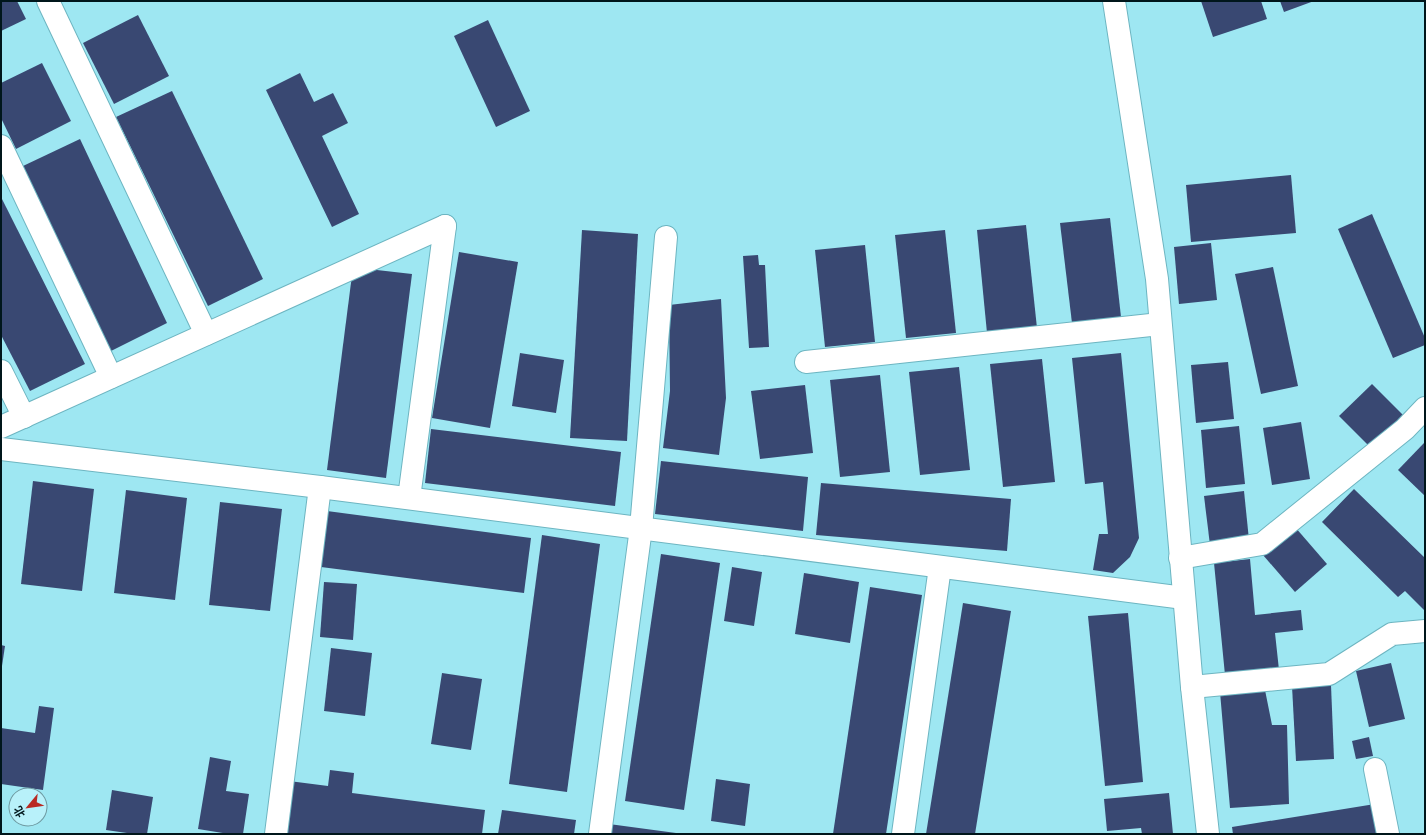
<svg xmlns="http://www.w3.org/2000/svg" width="1426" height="835" viewBox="0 0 1426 835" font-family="'Times New Roman','Noto Sans SC',serif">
	<rect width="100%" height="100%" fill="#9ee7f2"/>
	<!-- water -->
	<polygon fill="#9e7f2c" points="540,1 694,1 684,2 542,2"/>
	<!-- building -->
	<g fill="#394872">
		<polygon points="1,1 17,1 26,19 1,31"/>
		<polygon points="1201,1 1261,1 1267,19 1213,37"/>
		<polygon points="1280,1 1314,1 1284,12"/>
		<polygon points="138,15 169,76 114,104 83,43"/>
		<polygon points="488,20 530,111 496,127 454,36"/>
		<polygon points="42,63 71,121 16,149 1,118 1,83"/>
		<polygon points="300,73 314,102 333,93 348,123 322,136 359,214 332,227 266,90"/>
		<polygon points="172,91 263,279 208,306 116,117"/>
		<polygon points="80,139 167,323 111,351 23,166"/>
		<polygon points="1291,175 1296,233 1191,242 1186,185"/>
		<polygon points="1,197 85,364 30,391 1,335"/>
		<polygon points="1372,214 1425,338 1425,345 1393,358 1338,229"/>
		<polygon points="1110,218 1121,317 1072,323 1060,223"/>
		<polygon points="1026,225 1037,328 987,333 977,230"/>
		<polygon points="582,230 638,234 627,441 570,438"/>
		<polygon points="945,230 956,333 906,338 895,235"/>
		<polygon points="1211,243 1217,300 1179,304 1174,247"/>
		<polygon points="865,245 875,342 825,347 815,250"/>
		<polygon points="459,252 518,262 490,428 432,418"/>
		<polygon points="758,255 759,265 765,265 769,347 749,348 743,256"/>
		<polygon points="1273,267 1298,386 1261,394 1235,274"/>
		<polygon points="368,269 412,274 386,478 327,470 352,275"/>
		<polygon points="721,299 726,398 719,455 663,448 670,391 669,305"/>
		<polygon points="520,353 564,360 556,413 512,406"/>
		<polygon points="1121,353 1139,538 1130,557 1113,573 1093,570 1099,534 1108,534 1103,482 1085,484 1072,358"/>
		<polygon points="1042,359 1055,482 1003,487 990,364"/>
		<polygon points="1228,362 1234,419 1196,423 1191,365"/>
		<polygon points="959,367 970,470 920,475 909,372"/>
		<polygon points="880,375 890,472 840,477 830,380"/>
		<polygon points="1372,384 1404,416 1371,448 1339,416"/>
		<polygon points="805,385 813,453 760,459 751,391"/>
		<polygon points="1301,422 1310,479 1272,485 1263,428"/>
		<polygon points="1239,426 1245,484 1206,488 1201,430"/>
		<polygon points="431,429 621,452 615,506 425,483"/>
		<polygon points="1424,443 1425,443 1425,496 1398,470"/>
		<polygon points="661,461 808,477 803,531 655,514"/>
		<polygon points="33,481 94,489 82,591 21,584"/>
		<polygon points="821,483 1011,499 1007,551 816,535"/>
		<polygon points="1354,489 1425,558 1425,611 1405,591 1398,597 1322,522"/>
		<polygon points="126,490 187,498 175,600 114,593"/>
		<polygon points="1244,491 1249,540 1210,545 1204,496"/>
		<polygon points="220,502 282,509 270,611 209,605"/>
		<polygon points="327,511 531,538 524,593 321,567"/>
		<polygon points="1295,527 1327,564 1295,592 1263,555"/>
		<polygon points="542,535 600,544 567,792 509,784"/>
		<polygon points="661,554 720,563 684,810 625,801"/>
		<polygon points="1250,559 1255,615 1301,610 1303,630 1275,633 1279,670 1225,675 1214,563"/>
		<polygon points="732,567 762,572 754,626 724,621"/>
		<polygon points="804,573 859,582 850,643 795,634"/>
		<polygon points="324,582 357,584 353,640 320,637"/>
		<polygon points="870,587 922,595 886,834 833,834"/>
		<polygon points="963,603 1011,611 975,834 926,834"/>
		<polygon points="1128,613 1143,782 1105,786 1088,616"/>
		<polygon points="1,645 5,646 2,666 1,666"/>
		<polygon points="331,648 372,653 365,716 324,711"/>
		<polygon points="1391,663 1405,719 1369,727 1356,671"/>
		<polygon points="442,673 482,679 471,750 431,744"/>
		<polygon points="1331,685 1334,759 1296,761 1292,686"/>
		<polygon points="1265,690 1272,725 1287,725 1289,804 1230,808 1220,692"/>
		<polygon points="39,706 54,708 43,790 1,784 1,728 35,733"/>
		<polygon points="1369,737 1373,756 1356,759 1352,741"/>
		<polygon points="210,757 231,761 226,791 249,794 243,834 229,834 198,829"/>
		<polygon points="330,770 354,773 352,793 485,810 482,834 283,834 289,781 328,786"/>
		<polygon points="716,779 750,784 745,826 711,821"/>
		<polygon points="112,790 153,797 147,834 134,834 106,830"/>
		<polygon points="1169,793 1173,834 1142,834 1141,828 1107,831 1104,799"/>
		<polygon points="1375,804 1380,834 1233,834 1232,827"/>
		<polygon points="502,810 576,820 574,834 498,834"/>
		<polygon points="609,824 676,833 676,834 608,834"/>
	</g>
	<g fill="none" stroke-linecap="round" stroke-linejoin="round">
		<defs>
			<g id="street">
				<polyline points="48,1 206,334"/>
				<polyline points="1,146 111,377"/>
				<polyline points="806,362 1160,324"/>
				<polyline points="1,371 24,417"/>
				<polyline points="1,427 445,226"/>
				<polyline points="1,449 320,487 1184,598"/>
				<polyline points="409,498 445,226"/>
				<polyline points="1180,558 1262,544 1405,429 1425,408"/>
				<polyline points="1192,687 1329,674 1392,634 1425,631"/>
				<polyline points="1375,769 1388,834"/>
				<polyline points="276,834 320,487"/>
				<polyline points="600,834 641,528 666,237"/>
				<polyline points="903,834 940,567"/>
			</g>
			<polyline id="secondary" points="1114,1 1157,279 1192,687 1208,834"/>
		</defs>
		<!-- street casing -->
		<use href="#street" stroke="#6db5c1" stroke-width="24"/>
		<!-- secondary casing -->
		<use href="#secondary" stroke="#6db5c1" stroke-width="24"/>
		<!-- street -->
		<use href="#street" stroke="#fff" stroke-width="22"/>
		<!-- secondary -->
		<use href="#secondary" stroke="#fff" stroke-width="22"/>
	</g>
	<!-- border -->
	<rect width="1426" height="835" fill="none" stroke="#00161b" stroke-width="4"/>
	<!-- north arrow -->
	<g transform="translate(28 807) rotate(241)"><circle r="19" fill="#b8f1fa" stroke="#6e99a1"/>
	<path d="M0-3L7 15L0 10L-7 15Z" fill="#b92a23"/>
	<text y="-6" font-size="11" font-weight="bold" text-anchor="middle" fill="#00161b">北</text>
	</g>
</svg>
